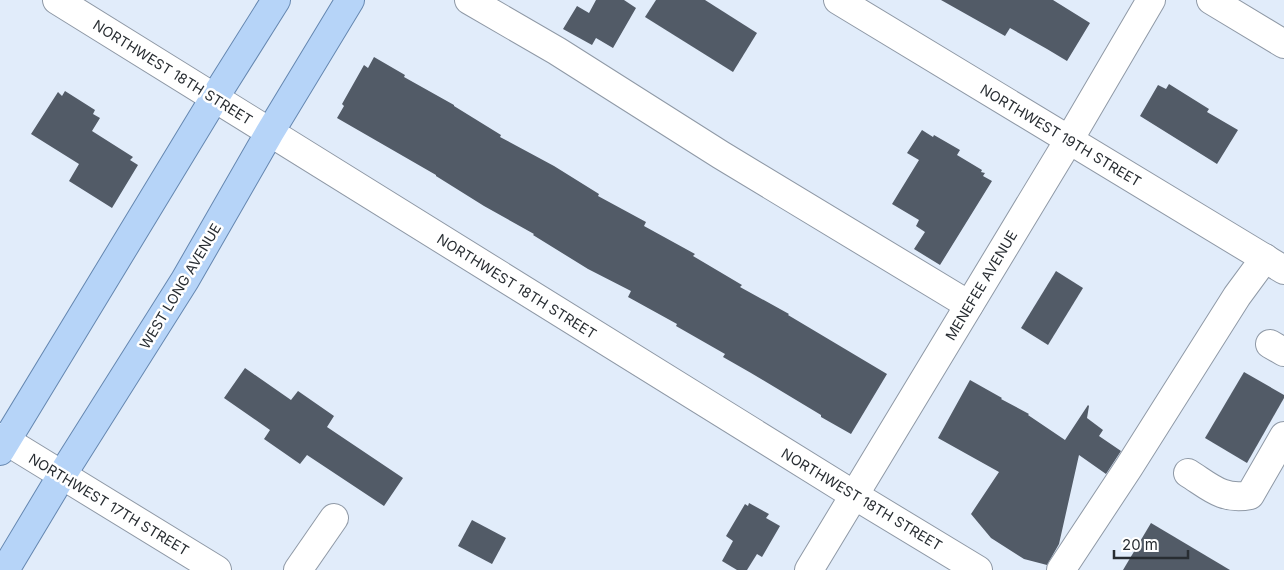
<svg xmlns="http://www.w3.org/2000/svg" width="1284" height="570" viewBox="0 0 1284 570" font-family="Inter,sans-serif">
	<rect width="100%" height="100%" fill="#e1ecfa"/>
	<!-- building -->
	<g fill="#525b67">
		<polygon points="596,0 624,0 636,8 613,48 596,38 592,45 563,29 577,6 589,13"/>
		<polygon points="656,0 705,0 757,33 733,72 645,17"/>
		<polygon points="941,0 1053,0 1090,23 1067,61 1047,49 1010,28 1005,36"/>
		<polygon points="374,57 405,75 404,77 454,105 454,106 501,135 500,137 554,166 599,194 598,196 646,222 644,226 695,254 693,256 742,285 740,287 789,314 788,315 887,374 851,434 821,417 821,415 751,373 723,357 725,354 676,326 677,324 628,297 631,291 588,269 533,235 534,234 484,206 436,176 436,175 337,118 344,106 342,104 364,65 368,68"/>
		<polygon points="1169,84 1209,109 1207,112 1238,130 1217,164 1140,116 1158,85 1166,89"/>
		<polygon points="65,91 95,110 93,114 100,118 92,131 133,157 130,160 138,165 112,208 69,181 79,164 31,134 58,92 62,96"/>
		<polygon points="922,130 933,137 934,135 960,150 957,155 982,170 981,172 985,173 983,176 992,181 940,265 914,249 925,232 916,226 919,220 892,204 919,160 907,153"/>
		<polygon points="1056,271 1083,288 1048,345 1021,328"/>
		<polygon points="245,368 291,400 298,391 334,416 327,427 403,478 384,506 307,455 300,464 264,439 270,430 224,398"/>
		<polygon points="1244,372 1284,395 1284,398 1247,463 1205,438"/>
		<polygon points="970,380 1002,398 1001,399 1029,414 1028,415 1065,440 1088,405 1089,406 1087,418 1103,430 1099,436 1121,451 1106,474 1079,455 1059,544 1047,565 1024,559 991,538 971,514 999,472 938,438"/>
		<polygon points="749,503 769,514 766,518 780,526 762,557 757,554 747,570 737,570 722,561 733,541 726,536 745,504 748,506"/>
		<polygon points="472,520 506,538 492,564 458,546"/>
		<polygon points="1151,523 1230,570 1123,570"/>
	</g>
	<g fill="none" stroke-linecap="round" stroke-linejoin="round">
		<defs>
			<g id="minor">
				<polyline points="57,0 854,495 978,570"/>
				<polyline points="469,0 557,51 721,155 969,305"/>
				<polyline points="838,0 1284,270"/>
				<polyline points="1211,0 1284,44"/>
				<polyline points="1270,344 1284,352"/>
				<polyline points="0,437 217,570"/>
				<path d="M 1188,473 C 1209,486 1223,501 1250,495 L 1284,436"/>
				<polyline points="298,570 334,518"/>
				<polyline points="809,570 1069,140 1151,0"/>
				<polyline points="1061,570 1129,467 1237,296 1265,258"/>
			</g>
			<g id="major">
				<polyline points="0,451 215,97 276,0"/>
				<polyline points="5,570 62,475 185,280 270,132 350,0"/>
			</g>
		</defs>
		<!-- minor casing -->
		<use href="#minor" stroke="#8f99a6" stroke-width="30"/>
		<!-- major casing -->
		<use href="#major" stroke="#6587b0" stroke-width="30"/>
		<!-- minor -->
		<use href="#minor" stroke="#fff" stroke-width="28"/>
		<!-- major -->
		<use href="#major" stroke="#b6d4f8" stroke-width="28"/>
	</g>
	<g text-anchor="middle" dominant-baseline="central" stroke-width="5" stroke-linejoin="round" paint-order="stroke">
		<!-- street labels -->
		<g font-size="14" fill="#282d32" stroke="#fff">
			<text transform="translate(173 72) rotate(32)">NORTHWEST 18TH STREET</text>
			<text transform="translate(1061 135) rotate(31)">NORTHWEST 19TH STREET</text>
			<text transform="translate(981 285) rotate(-59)">MENEFEE AVENUE</text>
			<text transform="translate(180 286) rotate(-59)">WEST LONG AVENUE</text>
			<text transform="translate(517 286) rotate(32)">NORTHWEST 18TH STREET</text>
			<text transform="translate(862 499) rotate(31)">NORTHWEST 18TH STREET</text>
			<text transform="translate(109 504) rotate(31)">NORTHWEST 17TH STREET</text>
		</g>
	</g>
	<!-- scale -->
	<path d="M1114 550v8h74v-8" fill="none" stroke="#282d32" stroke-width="2.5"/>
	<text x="1122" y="550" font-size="15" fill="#282d32" stroke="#ffffff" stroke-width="4" paint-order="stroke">20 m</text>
</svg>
